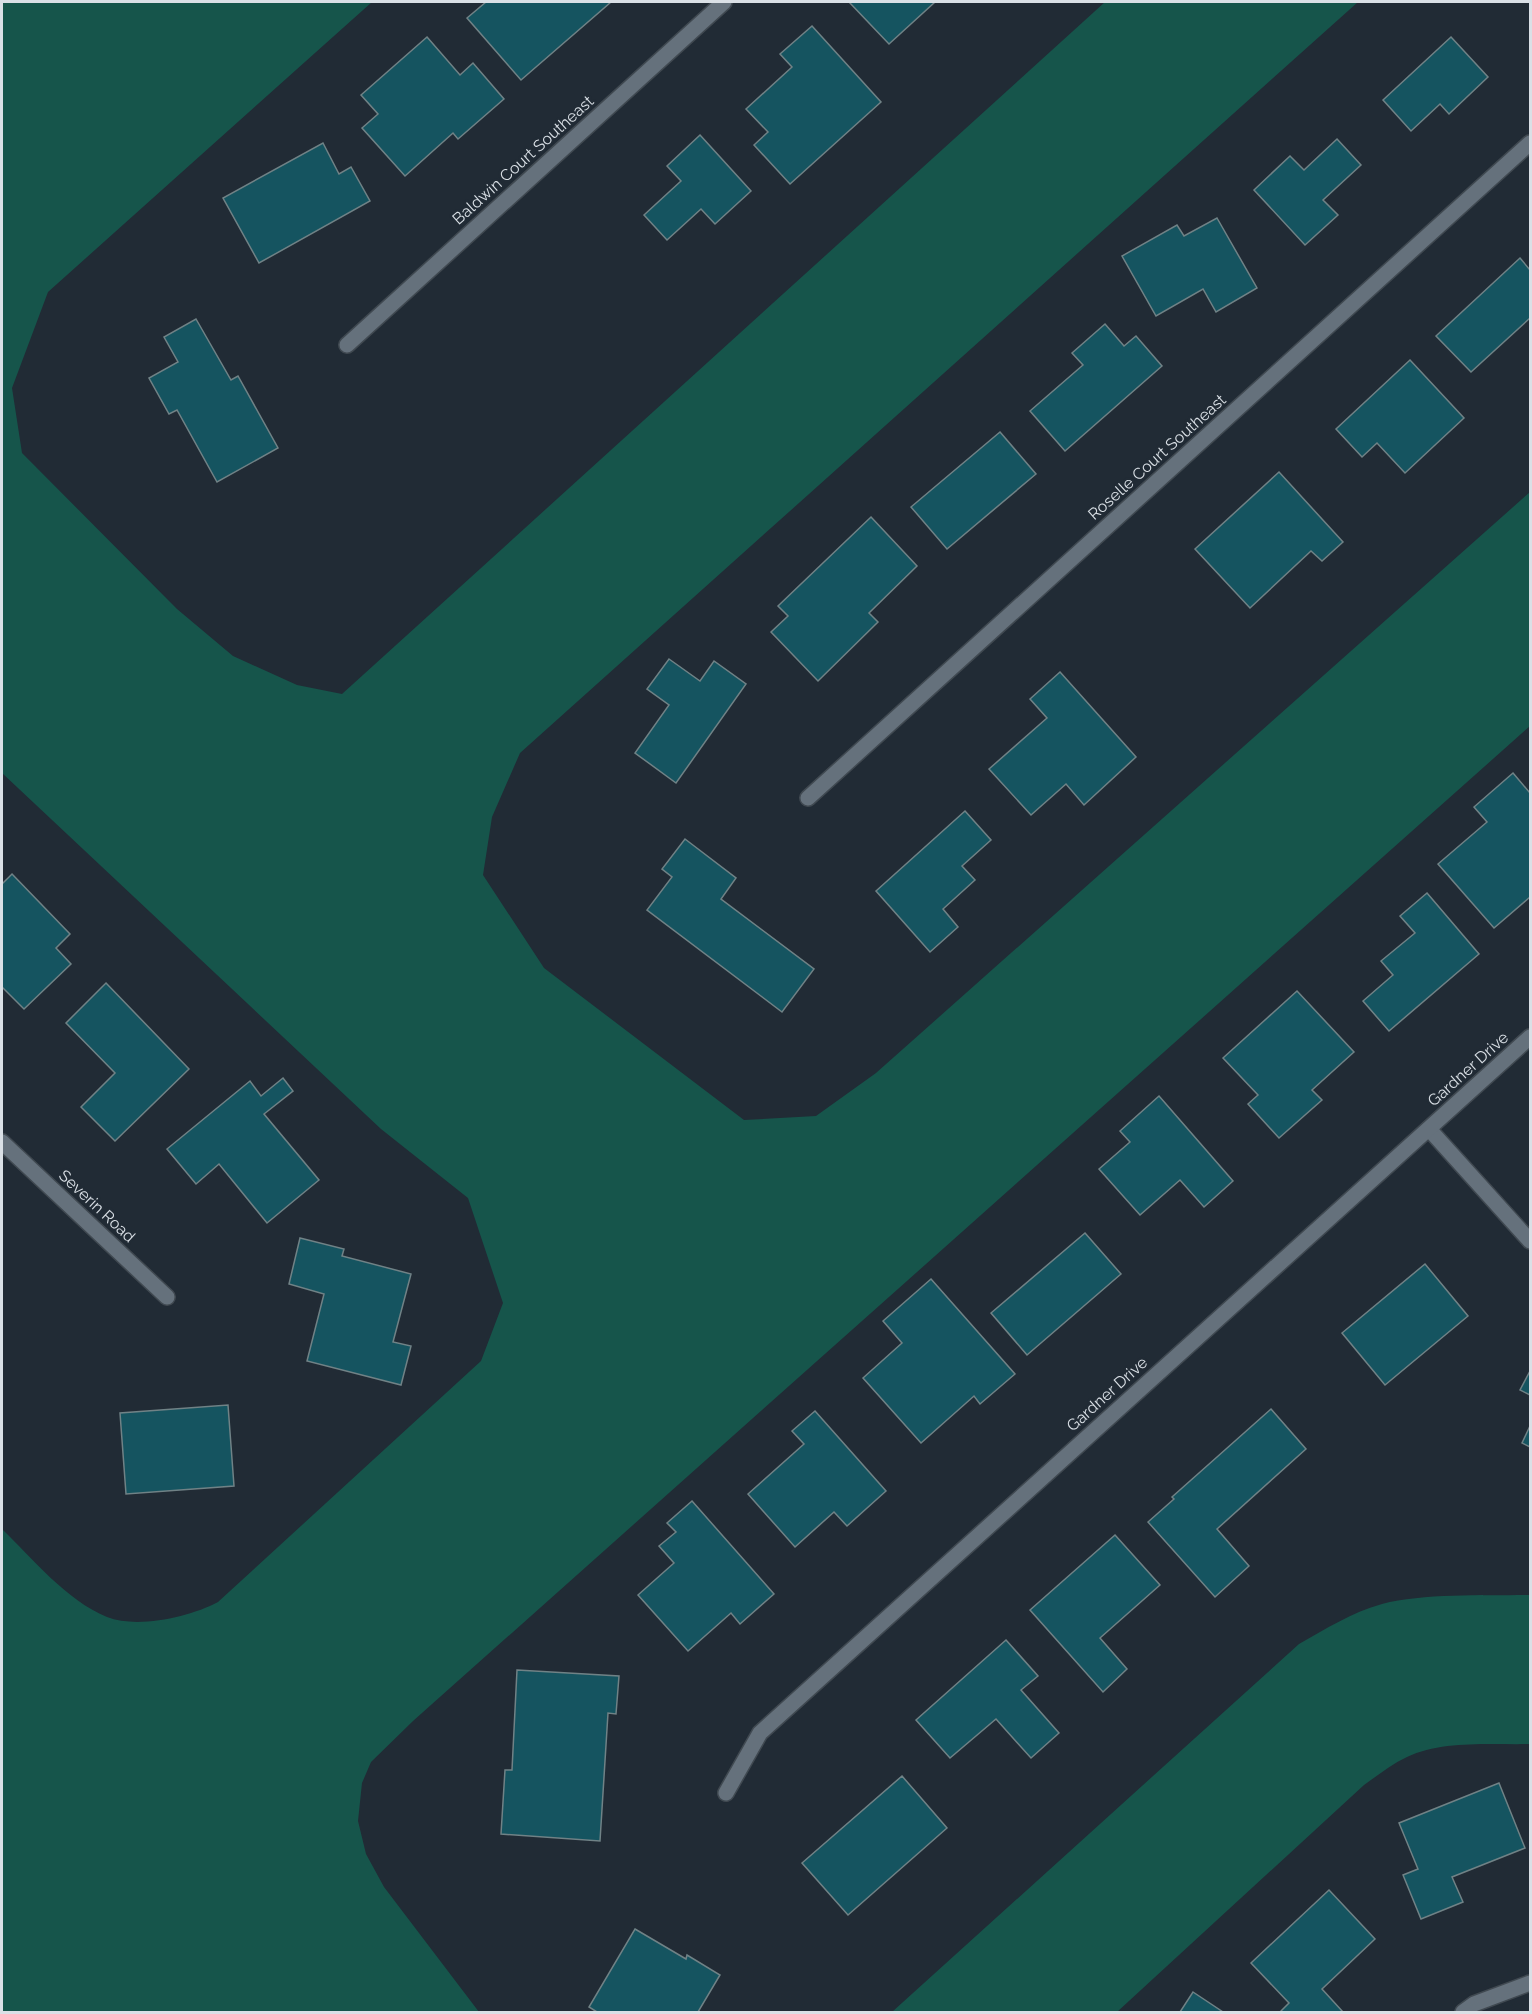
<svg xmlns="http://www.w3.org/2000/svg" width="1532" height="2014" viewBox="0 0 1532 2014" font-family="Raleway,sans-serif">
	<rect width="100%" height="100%" fill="#212b35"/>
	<!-- water -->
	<g fill="#16554b">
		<path d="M 2,2 L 372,2 L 48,292 L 12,388 L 22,453 L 177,609 L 233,656 L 297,685 L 342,694 L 1105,2 L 1358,2 L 520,753 L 492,817 L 483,875 L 544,968 L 744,1120 L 816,1116 L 876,1073 L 1530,492 L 1530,726 L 413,1721 L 371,1762 L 362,1783 L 358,1821 L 366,1854 L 384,1887 L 479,2012 L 2,2012 L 2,1529 C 33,1559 66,1600 107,1617 C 137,1629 190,1617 218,1602 L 481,1361 L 503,1303 L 468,1198 L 381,1129 L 2,773 Z"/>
		<path d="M 1530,1595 L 1530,1744 C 1492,1745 1443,1740 1407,1757 C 1392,1764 1378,1775 1364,1785 L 1117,2012 L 892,2012 L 1299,1644 C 1326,1629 1352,1612 1382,1604 C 1424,1593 1486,1596 1530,1595 Z"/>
	</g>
	<!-- building -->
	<g fill="#155460" stroke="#708286" stroke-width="1.5">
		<polygon points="486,2 611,2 521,80 467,18"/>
		<polygon points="849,2 935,2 889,44"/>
		<polygon points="812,26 881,102 790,184 754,145 768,132 746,109 792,67 780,54"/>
		<polygon points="427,37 460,75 473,63 504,99 458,139 453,133 405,176 362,128 378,114 361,95"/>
		<polygon points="1451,37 1488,77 1449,114 1440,104 1411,131 1383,100"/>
		<polygon points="700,135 751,191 715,224 701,209 667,240 644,215 681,181 667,166"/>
		<polygon points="1337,139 1361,165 1323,200 1338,215 1305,245 1254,190 1290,156 1304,170"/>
		<polygon points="323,143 339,174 351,167 370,201 259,263 223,198"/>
		<polygon points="1217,218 1257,288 1216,312 1203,289 1156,316 1122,256 1177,225 1184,236"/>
		<polygon points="1520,258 1530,270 1530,318 1471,372 1436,336"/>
		<polygon points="196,319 231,380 238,376 278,448 217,482 177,410 169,414 149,378 178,362 164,337"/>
		<polygon points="1105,324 1124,346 1136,336 1162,366 1065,451 1030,411 1083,365 1072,353"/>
		<polygon points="1410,360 1464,418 1405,473 1377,443 1362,457 1336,429"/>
		<polygon points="1000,432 1036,474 947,549 911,507"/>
		<polygon points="1279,472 1343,542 1322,561 1311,551 1250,608 1195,549"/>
		<polygon points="871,517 917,566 869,613 878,622 818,681 771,632 788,616 778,606"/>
		<polygon points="669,659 700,681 714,661 746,684 676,783 635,753 669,705 647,689"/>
		<polygon points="1060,672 1136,757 1084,805 1066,784 1031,815 989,769 1047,718 1030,699"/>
		<polygon points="1513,773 1530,793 1530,897 1494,928 1438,864 1487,822 1474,807"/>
		<polygon points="965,811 991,840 962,866 975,880 943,909 958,927 930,952 876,891"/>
		<polygon points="685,839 736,878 721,899 814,969 782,1012 647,910 672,877 662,869"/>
		<polygon points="12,874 70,934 56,948 71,964 24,1009 2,987 2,884"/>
		<polygon points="1427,893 1479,954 1389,1031 1363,1001 1393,975 1381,961 1415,933 1400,916"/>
		<polygon points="106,983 189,1069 115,1141 81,1107 115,1073 66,1023"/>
		<polygon points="1297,991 1354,1052 1312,1090 1322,1100 1279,1138 1248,1104 1258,1095 1223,1058"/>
		<polygon points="283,1078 293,1091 264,1114 319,1180 267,1223 219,1164 196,1184 167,1149 250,1081 261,1096"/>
		<polygon points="1159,1096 1233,1181 1204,1207 1180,1180 1140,1215 1099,1169 1130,1142 1120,1131"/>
		<polygon points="1085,1233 1121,1274 1027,1355 991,1313"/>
		<polygon points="300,1238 344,1249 342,1256 411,1274 393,1342 411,1346 401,1385 307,1361 324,1294 289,1284"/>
		<polygon points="1425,1264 1468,1316 1385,1385 1342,1333"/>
		<polygon points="931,1279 1015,1374 980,1404 974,1396 921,1443 863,1378 902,1343 883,1321"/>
		<polygon points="1530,1371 1530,1395 1520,1390"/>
		<polygon points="228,1405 234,1486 126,1494 120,1413"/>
		<polygon points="1271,1409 1306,1449 1217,1529 1249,1566 1215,1597 1148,1522 1174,1499 1172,1497"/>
		<polygon points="815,1411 886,1491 847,1526 834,1512 795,1547 748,1494 804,1444 792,1431"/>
		<polygon points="1530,1426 1530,1447 1522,1443"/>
		<polygon points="692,1501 774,1594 740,1624 731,1613 688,1651 638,1595 674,1563 659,1546 676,1532 667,1523"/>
		<polygon points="1115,1535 1160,1585 1100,1638 1127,1669 1103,1692 1030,1610"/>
		<polygon points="1006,1640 1038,1676 1021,1690 1059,1733 1031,1758 996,1719 950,1758 916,1720"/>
		<polygon points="517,1670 619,1676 616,1714 608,1713 600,1841 501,1834 505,1770 512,1770"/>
		<polygon points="902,1776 947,1828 848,1915 802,1863"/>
		<polygon points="1499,1783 1525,1848 1452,1877 1463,1902 1421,1919 1403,1875 1418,1869 1399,1823"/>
		<polygon points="1329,1890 1375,1939 1322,1989 1343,2012 1282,2012 1281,2011 1289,2003 1251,1963"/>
		<polygon points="635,1929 686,1959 687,1955 720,1975 698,2012 597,2012 589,2007"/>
		<polygon points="1193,1992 1223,2012 1180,2012"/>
	</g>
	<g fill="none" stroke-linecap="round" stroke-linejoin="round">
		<defs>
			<g id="minor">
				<polyline points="347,345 724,2"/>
				<polyline points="808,798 1530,143"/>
				<polyline points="1429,1129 1530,1241"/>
				<polyline points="2,1142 167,1297"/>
				<polyline points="726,1793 760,1733 1530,1037"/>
				<polyline points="1463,2012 1474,2004 1530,1983"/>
			</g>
		</defs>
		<!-- minor casing -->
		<use href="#minor" stroke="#404951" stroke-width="18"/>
		<!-- minor -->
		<use href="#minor" stroke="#65717c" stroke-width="15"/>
	</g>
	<g text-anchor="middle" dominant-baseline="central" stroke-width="5" stroke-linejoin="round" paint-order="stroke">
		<!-- street labels -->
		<g font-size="16" fill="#dae0e6" stroke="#212b35">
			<text transform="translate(523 160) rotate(-42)">Baldwin Court Southeast</text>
			<text transform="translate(1157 457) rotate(-42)">Roselle Court Southeast</text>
			<text transform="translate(1468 1069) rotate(-42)">Gardner Drive</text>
			<text transform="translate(97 1206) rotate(43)">Severin Road</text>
			<text transform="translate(1107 1394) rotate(-42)">Gardner Drive</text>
		</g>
	</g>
	<!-- border -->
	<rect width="1532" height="2014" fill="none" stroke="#dae0e6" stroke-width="6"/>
</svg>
